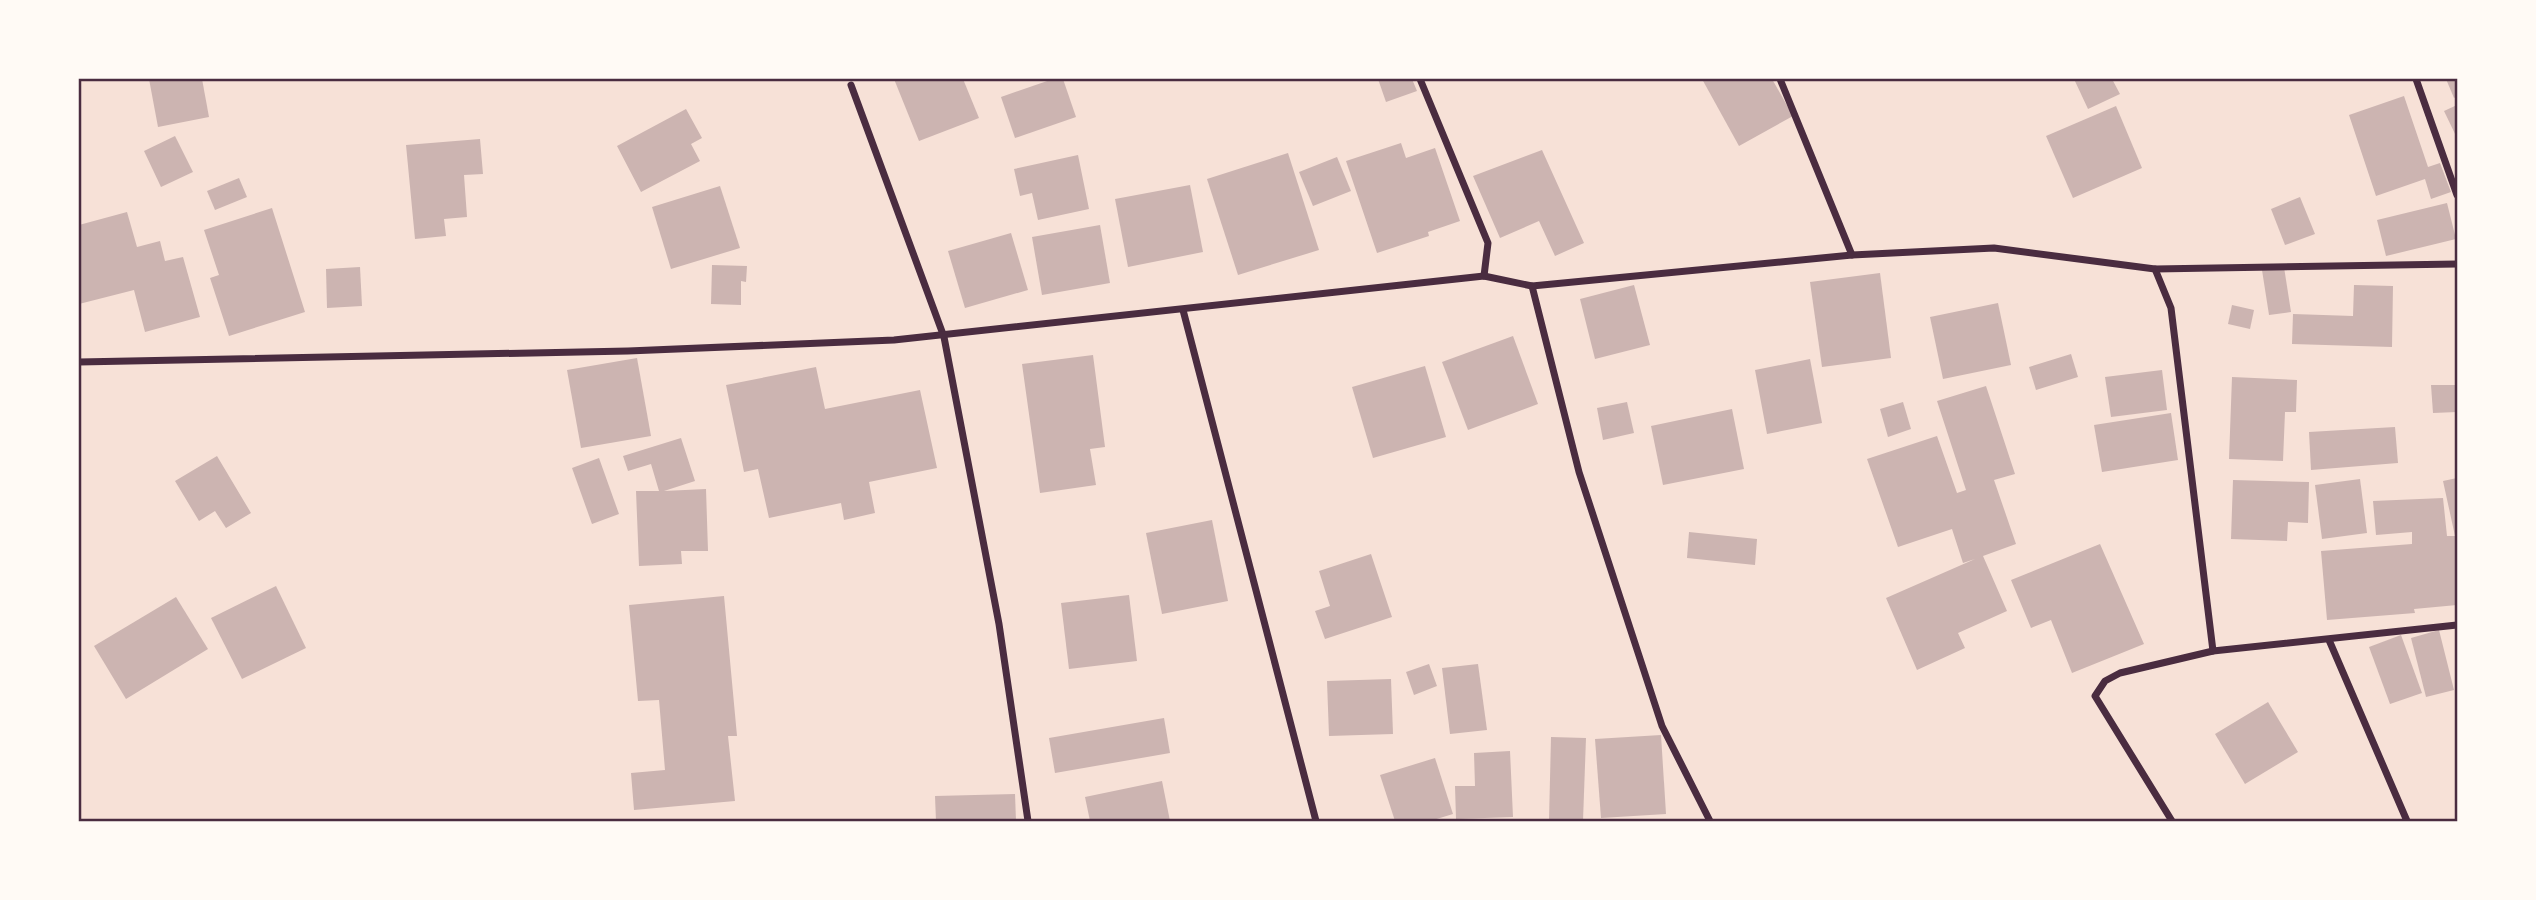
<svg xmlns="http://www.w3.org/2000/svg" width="2536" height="900" viewBox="0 0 2536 900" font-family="'Source Serif 4',serif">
	<rect width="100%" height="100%" fill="#f7e1d7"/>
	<!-- building -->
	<g fill="#ccb4b1">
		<polygon points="149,79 202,79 209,117 158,127"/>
		<polygon points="894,79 963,79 979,118 919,141"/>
		<polygon points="1053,79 1063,79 1076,117 1015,138 1001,97"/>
		<polygon points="1378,79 1412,79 1417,91 1386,102"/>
		<polygon points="1702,79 1772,79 1793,116 1739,146"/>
		<polygon points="2074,79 2112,79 2120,94 2088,109"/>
		<polygon points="2446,79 2457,79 2457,96 2454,98"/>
		<polygon points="2404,96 2428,167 2440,163 2451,192 2431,199 2425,179 2376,196 2349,115"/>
		<polygon points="2457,105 2457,138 2444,111"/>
		<polygon points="2116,106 2142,168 2073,198 2046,136"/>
		<polygon points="686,109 702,138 691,144 700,161 641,192 617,146"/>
		<polygon points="175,136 193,172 161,187 144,151"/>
		<polygon points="480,139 483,174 464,175 467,217 444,219 446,236 415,239 406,145"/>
		<polygon points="1401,143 1406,158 1435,148 1460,221 1428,232 1429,236 1377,253 1346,161"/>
		<polygon points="1542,150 1584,243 1555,256 1539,221 1500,238 1473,176"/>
		<polygon points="1288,153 1319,250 1238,275 1207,179"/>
		<polygon points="1078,155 1089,209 1038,220 1032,193 1020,196 1014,169"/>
		<polygon points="1337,157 1351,191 1313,206 1299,172"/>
		<polygon points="239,178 247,197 215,210 207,191"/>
		<polygon points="1190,185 1203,252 1128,267 1115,199"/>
		<polygon points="720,186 740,248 671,269 652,207"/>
		<polygon points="2300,197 2315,234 2285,245 2271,209"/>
		<polygon points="2447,203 2456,239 2386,256 2377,220"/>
		<polygon points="272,208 305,312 229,336 210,278 219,275 204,230"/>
		<polygon points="127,212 137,247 160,241 165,261 183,257 200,317 145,332 134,290 79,304 79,225"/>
		<polygon points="1100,225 1110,283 1042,295 1032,237"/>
		<polygon points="1011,233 1028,290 965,308 948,251"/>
		<polygon points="712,265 747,266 746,282 741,281 741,305 711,304"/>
		<polygon points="360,267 362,306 327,308 326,269"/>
		<polygon points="2284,267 2291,312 2269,315 2262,270"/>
		<polygon points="1880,273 1891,358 1822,367 1810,282"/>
		<polygon points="1634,285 1650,345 1595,359 1580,299"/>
		<polygon points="2354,285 2393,286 2392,347 2292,344 2293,314 2353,316"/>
		<polygon points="1998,303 2011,365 1943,379 1930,317"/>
		<polygon points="2232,305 2254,310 2250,329 2228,324"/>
		<polygon points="1513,336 1538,404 1468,430 1442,362"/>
		<polygon points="2071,354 2078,377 2036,390 2029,367"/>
		<polygon points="1093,355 1105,447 1090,449 1096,485 1040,493 1022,364"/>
		<polygon points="637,358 651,436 581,448 567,370"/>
		<polygon points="1810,359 1822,423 1767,434 1755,370"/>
		<polygon points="1425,366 1446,437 1373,458 1352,387"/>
		<polygon points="816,367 825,409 920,390 937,468 869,482 875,513 844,520 841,503 769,518 758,469 744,472 726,385"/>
		<polygon points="2162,370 2167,410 2111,417 2105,377"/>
		<polygon points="2232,377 2297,380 2296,412 2285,412 2283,461 2229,459"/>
		<polygon points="2431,385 2457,385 2457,412 2433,413"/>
		<polygon points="1986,386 2015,474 1994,480 2016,544 1983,556 2007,611 1958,633 1965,648 1917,670 1886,598 1975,559 1963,563 1952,529 1898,547 1867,459 1937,436 1957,493 1966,490 1937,401"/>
		<polygon points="1627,402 1634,433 1603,440 1597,408"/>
		<polygon points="1903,402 1911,429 1888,437 1880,409"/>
		<polygon points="1732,409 1744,469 1663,485 1651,426"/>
		<polygon points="2171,413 2178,460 2102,472 2094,425"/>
		<polygon points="2395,427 2398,463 2311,470 2309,432"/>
		<polygon points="681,438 695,481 664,491 706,489 708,551 681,551 682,564 639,566 636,491 659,491 651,464 628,471 623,456"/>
		<polygon points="217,456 251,513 226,528 215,511 199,521 175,481"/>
		<polygon points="599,458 619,514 592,524 572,468"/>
		<polygon points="2457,478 2457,605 2414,609 2415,613 2327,620 2321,551 2412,544 2412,532 2376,535 2373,501 2443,498 2447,536 2455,536 2443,481"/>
		<polygon points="2360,479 2367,533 2322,539 2315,485"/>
		<polygon points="2233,480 2309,482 2308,523 2288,522 2287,541 2231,539"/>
		<polygon points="1212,520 1228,601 1162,614 1146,533"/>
		<polygon points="1689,532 1757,539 1755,565 1687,558"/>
		<polygon points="2100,544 2144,644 2072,673 2051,620 2031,628 2011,580"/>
		<polygon points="1371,554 1392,617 1325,639 1315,611 1330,606 1319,571"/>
		<polygon points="276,586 306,648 242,679 211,618"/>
		<polygon points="1129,595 1137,661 1069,669 1061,603"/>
		<polygon points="724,596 737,736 728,736 735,801 634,810 631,773 665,770 659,700 638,701 629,605"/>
		<polygon points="176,597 208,649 126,699 94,646"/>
		<polygon points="2439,630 2454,690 2426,697 2411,638"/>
		<polygon points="2401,635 2422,693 2390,704 2369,647"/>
		<polygon points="1429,664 1437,686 1414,695 1406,672"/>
		<polygon points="1478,664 1487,730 1450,734 1442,668"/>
		<polygon points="1391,679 1393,734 1329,736 1327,681"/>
		<polygon points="2268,702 2298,752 2245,784 2215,734"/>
		<polygon points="1164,718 1170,753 1055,773 1049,738"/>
		<polygon points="1661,735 1666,814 1601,818 1595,739"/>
		<polygon points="1551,737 1586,738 1583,821 1549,821"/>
		<polygon points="1510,751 1513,817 1456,819 1455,786 1475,786 1474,753"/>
		<polygon points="1435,758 1453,814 1430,821 1395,821 1380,775"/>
		<polygon points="1162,781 1170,821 1090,821 1085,797"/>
		<polygon points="1015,794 1016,821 936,821 935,796"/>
	</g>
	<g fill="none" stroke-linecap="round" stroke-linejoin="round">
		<!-- minor -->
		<g stroke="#4a2c40" stroke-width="7">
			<polyline points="1420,79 1488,243 1484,276"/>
			<polyline points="1780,79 1852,255"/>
			<polyline points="2416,79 2457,195"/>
			<polyline points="851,85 944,337 999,624 1028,821"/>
			<polyline points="2155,269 2171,308 2213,651"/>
			<polyline points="1532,286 1579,472 1662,726 1710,821"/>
			<polyline points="1183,310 1316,821"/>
			<polyline points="79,362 628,351 894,340 1484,276 1532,286 1852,255 1994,248 2155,269 2457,264"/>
			<polyline points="2329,640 2407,821"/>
			<polyline points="2172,821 2095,696 2105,681 2120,673 2213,651 2457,625"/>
		</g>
	</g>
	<!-- border -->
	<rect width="2536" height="900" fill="none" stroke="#fffaf5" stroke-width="161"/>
	<rect x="80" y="80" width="2376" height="740" fill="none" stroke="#4a2c40" stroke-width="2.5"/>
</svg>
